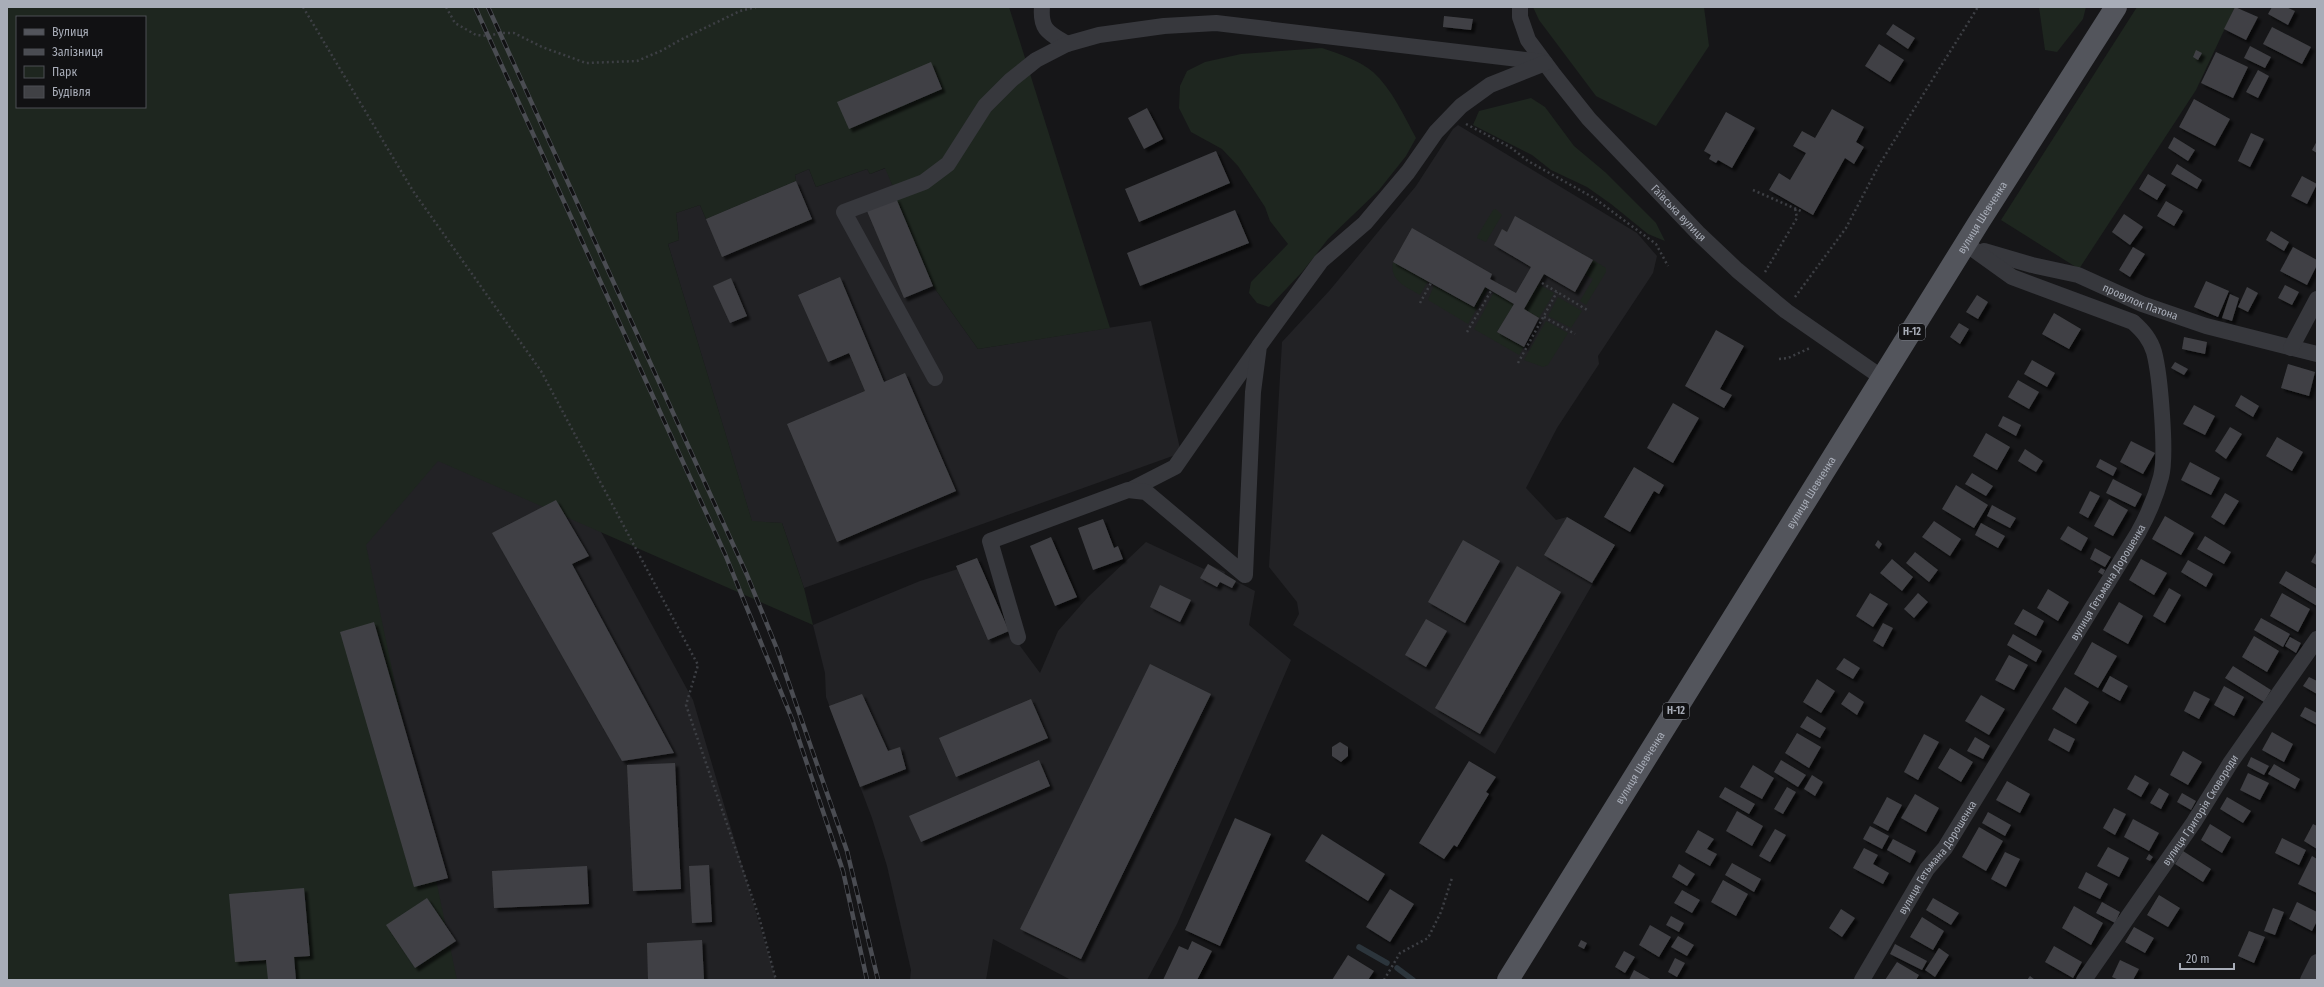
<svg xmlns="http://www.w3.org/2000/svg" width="2324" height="987" viewBox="0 0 2324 987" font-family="'Fira Sans Condensed',sans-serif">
	<defs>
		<filter id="shadow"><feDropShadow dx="3.5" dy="3.5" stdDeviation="1" flood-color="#0009"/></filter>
	</defs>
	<rect width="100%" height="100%" fill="#161618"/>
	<!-- built -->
	<g fill="#222225">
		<polygon points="1458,125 1637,233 1657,256 1653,273 1598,356 1599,364 1557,428 1526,488 1556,520 1567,517 1615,545 1495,754 1293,625 1299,614 1297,602 1269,567 1282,342 1330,290 1416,186 1453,129"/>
		<polygon points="886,168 893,187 891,188 933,286 978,349 1151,321 1181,453 804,588 782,523 752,522 668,244 679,240 676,213 700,205 706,219 796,181 795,175 809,169 816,187 867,169 870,174"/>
		<polygon points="530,402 693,700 776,980 194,980 389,414"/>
		<polygon points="1146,542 1204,569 1208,564 1225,572 1224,575 1255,591 1249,625 1291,660 1177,924 1147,980 1071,980 993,939 986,980 910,980 911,970 887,866 872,818 826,697 825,673 813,625 920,581 958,569 956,566 977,558 1009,631 1040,673 1058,631 1088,597"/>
	</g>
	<!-- green -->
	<g fill="#1e261f" fill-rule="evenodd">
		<path d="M 7,7 L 1009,7 L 1110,328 L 978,349 L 933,286 L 891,188 L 893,187 L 885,168 L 870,174 L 867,169 L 816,187 L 809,169 L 795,175 L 796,181 L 706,219 L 700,205 L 676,213 L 679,240 L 668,244 L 752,521 L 782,523 L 804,588 L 813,625 L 438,461 L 366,545 L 457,980 L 7,980 ZM 17,17 L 145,17 L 145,107 L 17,107 Z"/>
		<polygon points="1533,7 1704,7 1709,46 1656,126 1596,96 1539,20"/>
		<polygon points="2039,7 2086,7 2083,19 2057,52 2045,50"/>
		<polygon points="2137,7 2235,7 2196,90 2079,269 2001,220"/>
		<path d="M 1322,48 C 1339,54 1359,60 1373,72 C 1392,89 1404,116 1416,138 L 1406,156 L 1379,190 L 1328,239 L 1303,271 L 1269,307 L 1257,303 L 1249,293 L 1251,282 L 1288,244 L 1270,221 L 1265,207 L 1238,166 L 1222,149 L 1191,132 L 1179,108 L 1180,86 L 1187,71 L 1205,62 L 1241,54 Z"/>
		<polygon points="1531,98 1545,107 1574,146 1605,172 1656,223 1665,241 1648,234 1611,204 1587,187 1551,170 1532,155 1473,125 1479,111"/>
		<polygon points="1496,209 1502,215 1486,242 1477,238 1478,235 1493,210"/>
		<polygon points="1593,260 1606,268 1606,272 1586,305 1580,301 1593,279 1585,274"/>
		<path d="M 1393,262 L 1428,281 L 1420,295 C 1407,287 1389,281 1393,262 Z"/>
		<polygon points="1538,284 1554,293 1539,318 1524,309"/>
		<polygon points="1434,285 1474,307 1485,287 1488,289 1468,324 1428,300"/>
		<polygon points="1494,292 1514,304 1497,332 1524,347 1519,355 1474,329"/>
		<polygon points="1558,297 1582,311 1571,328 1548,316"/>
		<polygon points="1546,321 1568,333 1548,365 1543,367 1524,360"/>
	</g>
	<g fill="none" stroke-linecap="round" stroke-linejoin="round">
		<!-- stream -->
		<g stroke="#2c353c" stroke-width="5.5">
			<polyline points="1359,947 1387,963"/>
			<polyline points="1397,968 1413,980"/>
		</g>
	</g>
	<!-- building -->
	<g fill="#404145" filter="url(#shadow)">
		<polygon points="2235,7 2258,17 2246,40 2224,29"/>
		<polygon points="2272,7 2286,7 2295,11 2288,25 2268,14"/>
		<polygon points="1444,16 1473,19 1471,30 1443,27"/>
		<polygon points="1893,24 1915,38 1908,49 1886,34"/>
		<polygon points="2272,27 2311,47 2302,64 2263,44"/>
		<polygon points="1879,44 1904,60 1890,82 1865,66"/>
		<polygon points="2250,46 2271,57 2265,68 2244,58"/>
		<polygon points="2196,50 2202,53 2198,60 2193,57"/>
		<polygon points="2216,52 2248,67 2233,98 2201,83"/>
		<polygon points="931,62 942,89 849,129 837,102"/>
		<polygon points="2258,70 2269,76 2258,98 2246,92"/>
		<polygon points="2194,99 2230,119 2215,146 2179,127"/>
		<polygon points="1147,108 1163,139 1144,149 1128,118"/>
		<polygon points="1832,109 1864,127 1856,142 1864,147 1854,164 1845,158 1813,215 1769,190 1779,173 1790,180 1806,153 1793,146 1802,131 1815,138"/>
		<polygon points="1726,112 1755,128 1732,168 1718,160 1716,163 1709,159 1711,155 1704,151"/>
		<polygon points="2251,133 2264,139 2250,167 2238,161"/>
		<polygon points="2174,137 2195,150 2188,161 2168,148"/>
		<polygon points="2317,141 2317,153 2312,150"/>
		<polygon points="1216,151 1230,183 1139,222 1125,189"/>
		<polygon points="2177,164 2202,180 2197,189 2171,174"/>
		<polygon points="2148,174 2166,185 2157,200 2139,189"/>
		<polygon points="2302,176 2317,184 2307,204 2291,196"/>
		<polygon points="796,181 812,219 722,257 706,219"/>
		<polygon points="896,198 933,286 904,298 867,211"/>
		<polygon points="2166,201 2183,211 2174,226 2157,216"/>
		<polygon points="1235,210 1249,243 1140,286 1127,253"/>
		<polygon points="2124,214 2143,227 2130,245 2112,232"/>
		<polygon points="1515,216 1593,260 1575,292 1544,274 1524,309 1539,318 1524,347 1497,332 1514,304 1485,287 1474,307 1393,262 1412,228 1492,274 1490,279 1516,293 1531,267 1494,245 1502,229 1507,232"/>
		<polygon points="2271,231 2289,242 2284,251 2266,240"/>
		<polygon points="2133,247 2145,254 2130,277 2119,270"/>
		<polygon points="2293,247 2317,260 2317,265 2307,285 2280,271"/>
		<polygon points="840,277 884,382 905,373 956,491 837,542 787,424 865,391 849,353 828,362 798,295"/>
		<polygon points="731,278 747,316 730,323 713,286"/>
		<polygon points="2206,281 2229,291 2218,317 2194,307"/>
		<polygon points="2285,285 2299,292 2292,305 2278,298"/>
		<polygon points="2247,287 2258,293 2248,312 2238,307"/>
		<polygon points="2230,294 2239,298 2232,321 2222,318"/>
		<polygon points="1977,295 1988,302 1978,319 1966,312"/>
		<polygon points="2054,313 2081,329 2069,349 2042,334"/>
		<polygon points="1959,323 1969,329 1960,344 1950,337"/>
		<polygon points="1716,330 1744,346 1720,389 1732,395 1724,408 1685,386"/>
		<polygon points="2184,337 2207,342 2205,354 2182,349"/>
		<polygon points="2032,360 2055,373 2047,387 2024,374"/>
		<polygon points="2175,362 2188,369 2184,375 2171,368"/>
		<polygon points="2288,364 2315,372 2309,396 2281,388"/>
		<polygon points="2018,380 2039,392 2029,409 2008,397"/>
		<polygon points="2241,395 2259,406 2253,417 2235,406"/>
		<polygon points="1673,403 1699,418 1673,463 1647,448"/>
		<polygon points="2194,405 2215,416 2205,435 2183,424"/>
		<polygon points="2003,416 2021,425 2016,436 1998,426"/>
		<polygon points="2230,427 2242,434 2226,459 2215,451"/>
		<polygon points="1986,433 2010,447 1997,470 1973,456"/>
		<polygon points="2277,437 2303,452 2292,471 2266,456"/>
		<polygon points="2131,441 2155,453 2143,474 2120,462"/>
		<polygon points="2025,449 2043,461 2036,472 2018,461"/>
		<polygon points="2100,459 2117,468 2113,476 2096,467"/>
		<polygon points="2190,462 2220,478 2211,495 2181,480"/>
		<polygon points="1634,467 1664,485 1659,494 1654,491 1630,532 1604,517"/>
		<polygon points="1972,473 1993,486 1986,496 1965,484"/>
		<polygon points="2113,479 2142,494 2135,507 2106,493"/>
		<polygon points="1956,485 1988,505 1974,528 1942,509"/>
		<polygon points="2090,491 2100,496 2088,518 2079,513"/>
		<polygon points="2225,493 2239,501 2224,525 2211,517"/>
		<polygon points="2109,499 2128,510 2113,536 2094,526"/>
		<polygon points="556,500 589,556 572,564 674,753 622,761 492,533"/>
		<polygon points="1992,505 2016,518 2010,528 1987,516"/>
		<polygon points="2165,516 2194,533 2181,555 2152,539"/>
		<polygon points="1567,517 1615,545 1592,583 1544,555"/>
		<polygon points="1103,519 1114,548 1118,546 1123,559 1093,570 1078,528"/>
		<polygon points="1934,521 1961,539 1950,556 1922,537"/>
		<polygon points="1981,523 2005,536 1998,548 1975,535"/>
		<polygon points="2068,526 2088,538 2081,551 2060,539"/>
		<polygon points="2205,536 2231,552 2224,564 2197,549"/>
		<polygon points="1051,537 1077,597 1055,606 1030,546"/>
		<polygon points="1463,540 1500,561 1465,623 1428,602"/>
		<polygon points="1878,540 1882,544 1879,549 1875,545"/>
		<polygon points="2095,548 2111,557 2105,567 2090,559"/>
		<polygon points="2317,551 2317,565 2311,562"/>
		<polygon points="1915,552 1938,570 1929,582 1906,563"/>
		<polygon points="977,558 1009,631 988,640 956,566"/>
		<polygon points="1892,559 1913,577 1902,591 1880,573"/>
		<polygon points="2141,559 2167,573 2154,595 2129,580"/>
		<polygon points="2188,560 2213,574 2206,587 2181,572"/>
		<polygon points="1208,564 1236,581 1232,588 1220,582 1217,587 1200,578"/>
		<polygon points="1517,566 1561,592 1480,734 1435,708"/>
		<polygon points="2101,568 2105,570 2103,575 2098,572"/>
		<polygon points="2286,571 2317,589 2317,606 2279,583"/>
		<polygon points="1160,585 1191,600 1180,622 1150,607"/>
		<polygon points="2169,588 2181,595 2165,623 2153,616"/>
		<polygon points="2048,589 2069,602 2058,621 2037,608"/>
		<polygon points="1870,593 1888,604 1873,627 1856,616"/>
		<polygon points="1918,593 1928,602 1914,618 1904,609"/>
		<polygon points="2282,593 2310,609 2298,632 2270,616"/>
		<polygon points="2119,602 2143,616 2128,644 2103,630"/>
		<polygon points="2023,609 2044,621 2036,636 2014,624"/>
		<polygon points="2261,618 2290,634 2283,647 2254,630"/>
		<polygon points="1426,619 1447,631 1426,667 1405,655"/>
		<polygon points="374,622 448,878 414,887 340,632"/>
		<polygon points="1883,623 1893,628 1883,647 1873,641"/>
		<polygon points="2013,634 2042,651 2036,662 2007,645"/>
		<polygon points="2254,636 2279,651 2267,672 2242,657"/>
		<polygon points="2290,637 2301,643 2296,653 2285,646"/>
		<polygon points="2092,642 2117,656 2098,688 2074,674"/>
		<polygon points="2009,655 2028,665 2014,690 1995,680"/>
		<polygon points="1844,658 1860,668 1853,679 1836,669"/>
		<polygon points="1150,664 1211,694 1081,959 1020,929"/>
		<polygon points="2233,666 2271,690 2264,702 2225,678"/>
		<polygon points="2110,676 2128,686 2120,701 2102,691"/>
		<polygon points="2309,677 2317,681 2317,694 2303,686"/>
		<polygon points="1817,679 1835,691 1821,713 1803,702"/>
		<polygon points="2224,686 2244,697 2234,716 2214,705"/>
		<polygon points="2065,687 2089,702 2076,724 2052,709"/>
		<polygon points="2194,691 2210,699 2199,719 2184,711"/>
		<polygon points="1849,692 1864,702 1857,715 1841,704"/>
		<polygon points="862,694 888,751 900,747 906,769 860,787 829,706"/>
		<polygon points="1981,695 2005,709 1989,735 1965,721"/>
		<polygon points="1031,699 1048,738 956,777 939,738"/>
		<polygon points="2305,707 2317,713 2317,725 2300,716"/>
		<polygon points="1807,716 1826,728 1820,738 1800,727"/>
		<polygon points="2054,728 2075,739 2069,752 2048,740"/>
		<polygon points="2272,732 2293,744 2284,762 2262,750"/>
		<polygon points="1797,733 1821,747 1809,768 1785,753"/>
		<polygon points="1924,734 1939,742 1918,780 1904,772"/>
		<polygon points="1975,737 1990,746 1983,759 1967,751"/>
		<polygon points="1340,742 1348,747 1348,756 1341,762 1332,756 1332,747"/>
		<polygon points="1950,748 1973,762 1961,782 1938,768"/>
		<polygon points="2183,751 2202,762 2188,785 2170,775"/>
		<polygon points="2251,757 2269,766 2264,775 2247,766"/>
		<polygon points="1039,760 1050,786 921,842 909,816"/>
		<polygon points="1781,760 1806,775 1798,787 1774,772"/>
		<polygon points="1469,761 1496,777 1486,792 1489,794 1457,847 1454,845 1444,859 1419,843"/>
		<polygon points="675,763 681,889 633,891 627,765"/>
		<polygon points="2274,764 2300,779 2295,789 2268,774"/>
		<polygon points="1753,765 1774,778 1762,799 1740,787"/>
		<polygon points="2248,773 2269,783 2260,800 2240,790"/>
		<polygon points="1812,775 1823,782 1815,796 1804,789"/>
		<polygon points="2135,775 2149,783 2141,797 2127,789"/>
		<polygon points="2007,781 2030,794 2020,813 1996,800"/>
		<polygon points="1725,787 1755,804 1749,814 1719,797"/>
		<polygon points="1787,787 1796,792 1783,814 1774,809"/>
		<polygon points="2159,788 2169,794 2161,809 2150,803"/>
		<polygon points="2182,793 2196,801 2191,810 2177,802"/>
		<polygon points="1915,794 1939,808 1926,832 1901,818"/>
		<polygon points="1887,797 1902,805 1888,831 1873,823"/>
		<polygon points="2227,797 2251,811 2243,823 2220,809"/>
		<polygon points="2114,808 2126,814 2115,835 2103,828"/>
		<polygon points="1737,811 1763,826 1752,846 1726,831"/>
		<polygon points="1988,812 2011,825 2005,836 1982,823"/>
		<polygon points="1235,818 1271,834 1220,946 1185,930"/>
		<polygon points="2133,819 2159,833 2149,851 2124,837"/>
		<polygon points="2210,824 2231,837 2222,853 2201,840"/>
		<polygon points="2313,824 2317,826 2317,849 2304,841"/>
		<polygon points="1870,826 1889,836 1882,849 1863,839"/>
		<polygon points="1979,827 2003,841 1986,871 1962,857"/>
		<polygon points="1775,829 1786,835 1770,862 1759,856"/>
		<polygon points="1698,830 1714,839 1707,849 1717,854 1710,866 1685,852"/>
		<polygon points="1322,834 1385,874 1368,901 1305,861"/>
		<polygon points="2282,838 2306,850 2299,865 2275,853"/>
		<polygon points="1893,839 1916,851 1910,863 1887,850"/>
		<polygon points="2108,847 2129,858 2119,877 2097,866"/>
		<polygon points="1864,848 1878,855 1873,864 1889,873 1883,884 1853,868"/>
		<polygon points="2183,851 2211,869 2203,882 2175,864"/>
		<polygon points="2005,852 2020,859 2006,887 1991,879"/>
		<polygon points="2149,854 2153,857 2150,861 2146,859"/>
		<polygon points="2312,856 2317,859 2317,893 2298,884"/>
		<polygon points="1732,863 1761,879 1754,892 1725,875"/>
		<polygon points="1679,864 1695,874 1687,886 1672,877"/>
		<polygon points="709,865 712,922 692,923 689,866"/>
		<polygon points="587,866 589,904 494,908 492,871"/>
		<polygon points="2086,872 2108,884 2100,899 2078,888"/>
		<polygon points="1723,880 1748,894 1736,916 1711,902"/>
		<polygon points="304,888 310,956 294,957 296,980 268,980 266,960 235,962 229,894"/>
		<polygon points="1390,889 1414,904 1390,942 1366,927"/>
		<polygon points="1682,890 1700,900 1692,913 1674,903"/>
		<polygon points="2159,895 2180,908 2168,927 2147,915"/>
		<polygon points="427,898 456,941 415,968 386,925"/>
		<polygon points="1933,898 1959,913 1951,925 1926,910"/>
		<polygon points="2102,902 2120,912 2115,923 2096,913"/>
		<polygon points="2297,902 2317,912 2317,921 2312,931 2289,919"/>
		<polygon points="2074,906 2103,923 2091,945 2062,928"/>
		<polygon points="2273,908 2284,912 2275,935 2264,931"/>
		<polygon points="1841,909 1855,918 1842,937 1829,928"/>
		<polygon points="1671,916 1684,923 1679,932 1666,925"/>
		<polygon points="1922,917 1944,931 1933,950 1910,937"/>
		<polygon points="1650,925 1671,937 1659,957 1639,945"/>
		<polygon points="2134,927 2154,938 2145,953 2125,942"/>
		<polygon points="2249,931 2265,937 2254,963 2238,956"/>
		<polygon points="1678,936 1694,945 1687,956 1671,947"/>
		<polygon points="702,940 704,980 648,980 647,943"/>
		<polygon points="1581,940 1587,943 1584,949 1578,946"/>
		<polygon points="1192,941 1212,951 1197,980 1163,980 1179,946 1188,950"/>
		<polygon points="1895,944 1927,961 1922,970 1890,954"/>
		<polygon points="2054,946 2082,962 2073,978 2045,962"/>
		<polygon points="1939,948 1949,955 1935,977 1925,970"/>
		<polygon points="1624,951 1635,957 1625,973 1615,967"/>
		<polygon points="1348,955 1374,971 1368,980 1332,980"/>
		<polygon points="1675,958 1685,963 1677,977 1668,972"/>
		<polygon points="2120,960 2139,969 2133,980 2119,980 2112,977"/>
		<polygon points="1897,962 1919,975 1916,980 1885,980"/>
		<polygon points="1634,970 1652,980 1629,980"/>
		<polygon points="2030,976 2035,980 2027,980"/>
	</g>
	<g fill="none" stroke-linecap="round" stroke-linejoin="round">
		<!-- path -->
		<g stroke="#3d3f44" stroke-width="2.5" stroke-dasharray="2 3" stroke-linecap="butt">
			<polyline points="303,7 413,191 541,371 698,665 686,705 759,917 776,980"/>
			<polyline points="446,7 455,23 476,35 489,36 499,33 514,33 542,47 586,63 637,61 663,50 680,40 740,11 756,7"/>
			<polyline points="1466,124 1510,147 1528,161 1594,198 1656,244 1668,266"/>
			<polyline points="1753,190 1801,211 1803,209"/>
			<polyline points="1765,272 1797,218 1795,208"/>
			<polyline points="1542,283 1589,311"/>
			<polyline points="1795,297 1846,228 1879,165 1978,7"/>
			<polyline points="1420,303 1431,283"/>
			<polyline points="1544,317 1575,334"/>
			<polyline points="1467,332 1491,291"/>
			<polyline points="1779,359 1788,358 1810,348"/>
			<polyline points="1518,363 1557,292"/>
			<polyline points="1384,980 1400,953 1428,938 1441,912 1452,878"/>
		</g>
		<!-- street -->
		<g stroke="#37383d" stroke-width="16">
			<path d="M 1042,7 C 1040,30 1049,33 1067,44"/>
			<path id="s1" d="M 1520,7 L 1520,17 L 1528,40 L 1554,75 L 1589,119 L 1698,233 L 1737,270 L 1786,311 L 1884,379"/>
			<path id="s2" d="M 1984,251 L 2032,265 L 2078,275 L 2142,304 L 2206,326 L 2317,354"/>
			<polyline points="2291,348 2317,299"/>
			<polyline points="935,378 844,212 924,182 948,164 985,106 1011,80 1036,60 1067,44 1099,35 1164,26 1216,23 1543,62"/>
			<polyline points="1130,490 1175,467 1257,349"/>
			<polyline points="1018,637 990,541 1128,490 1146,492 1245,575 1253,392 1259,346 1321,261 1365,223 1408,172 1436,132 1461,106 1490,85 1545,63"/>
			<path id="s3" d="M 1862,980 L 1927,869 L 1945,848 L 2138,533 C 2148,515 2156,496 2161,477 C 2167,455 2160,374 2154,352 C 2150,339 2143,331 2133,322 L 2012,277 L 1966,244"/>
			<path id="s4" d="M 2084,980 L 2194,822 L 2231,762 L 2317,639"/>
			<polyline points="2308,980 2317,962"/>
		</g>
		<!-- primary -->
		<path stroke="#53555c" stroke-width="22" id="s5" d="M 1508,980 L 1979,222 L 2116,7"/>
		<defs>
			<g id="rail">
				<polyline points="475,7 725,554 792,719 843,871 867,980"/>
				<polyline points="488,7 747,575 777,649 847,851 878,980"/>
			</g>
		</defs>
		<!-- rail casing -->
		<use href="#rail" stroke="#4a4c52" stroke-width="4.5"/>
		<!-- rail -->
		<use href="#rail" stroke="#111113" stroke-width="3" stroke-dasharray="9" stroke-linecap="butt"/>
	</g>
	<g text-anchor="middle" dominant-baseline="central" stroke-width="3" stroke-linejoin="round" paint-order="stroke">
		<!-- shield labels -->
		<g fill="#111113" stroke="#7b7e86" stroke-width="1">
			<rect x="1899" y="324" width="26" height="16" rx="3"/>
			<rect x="1663" y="703" width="26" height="16" rx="3"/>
		</g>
		<g font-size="10" font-weight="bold" fill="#a8adb8">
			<text x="1912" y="332">Н-12</text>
			<text x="1676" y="711">Н-12</text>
		</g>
		<!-- street labels -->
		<g font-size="11" fill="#a8adb8" stroke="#111113">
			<text stroke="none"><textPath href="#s1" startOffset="264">Гаївська вулиця</textPath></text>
			<text stroke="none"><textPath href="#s5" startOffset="898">вулиця Шевченка</textPath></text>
			<text stroke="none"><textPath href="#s2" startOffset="165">провулок Патона</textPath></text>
			<text stroke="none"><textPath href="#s5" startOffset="574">вулиця Шевченка</textPath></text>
			<text stroke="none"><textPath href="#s3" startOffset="468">вулиця Гетьмана Дорошенка</textPath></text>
			<text stroke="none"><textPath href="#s5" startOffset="250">вулиця Шевченка</textPath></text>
			<text stroke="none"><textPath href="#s4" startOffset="206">вулиця Григорія Сковороди</textPath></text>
			<text stroke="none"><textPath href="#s3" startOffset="144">вулиця Гетьмана Дорошенка</textPath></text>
		</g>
	</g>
	<!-- border -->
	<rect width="2324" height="987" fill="none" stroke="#a8adb8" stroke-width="16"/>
	<!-- legend -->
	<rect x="16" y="16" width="130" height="92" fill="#111113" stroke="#4d4f55"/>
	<rect x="24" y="29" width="20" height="6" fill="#53555c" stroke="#4d4f55"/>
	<text x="52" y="36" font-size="12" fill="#a8adb8">Вулиця</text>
	<rect x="24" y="49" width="20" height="6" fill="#4a4c52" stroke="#4d4f55"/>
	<text x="52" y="56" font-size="12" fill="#a8adb8">Залізниця</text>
	<rect x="24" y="66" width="20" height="12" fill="#1e261f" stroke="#4d4f55"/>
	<text x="52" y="76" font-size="12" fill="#a8adb8">Парк</text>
	<rect x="24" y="86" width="20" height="12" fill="#404145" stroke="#4d4f55"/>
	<text x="52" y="96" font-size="12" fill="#a8adb8">Будівля</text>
	<!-- scale -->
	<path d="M2180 963v6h54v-6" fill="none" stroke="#a8adb8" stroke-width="2"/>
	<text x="2186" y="963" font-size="12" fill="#a8adb8" stroke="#111113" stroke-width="3" paint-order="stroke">20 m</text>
</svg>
